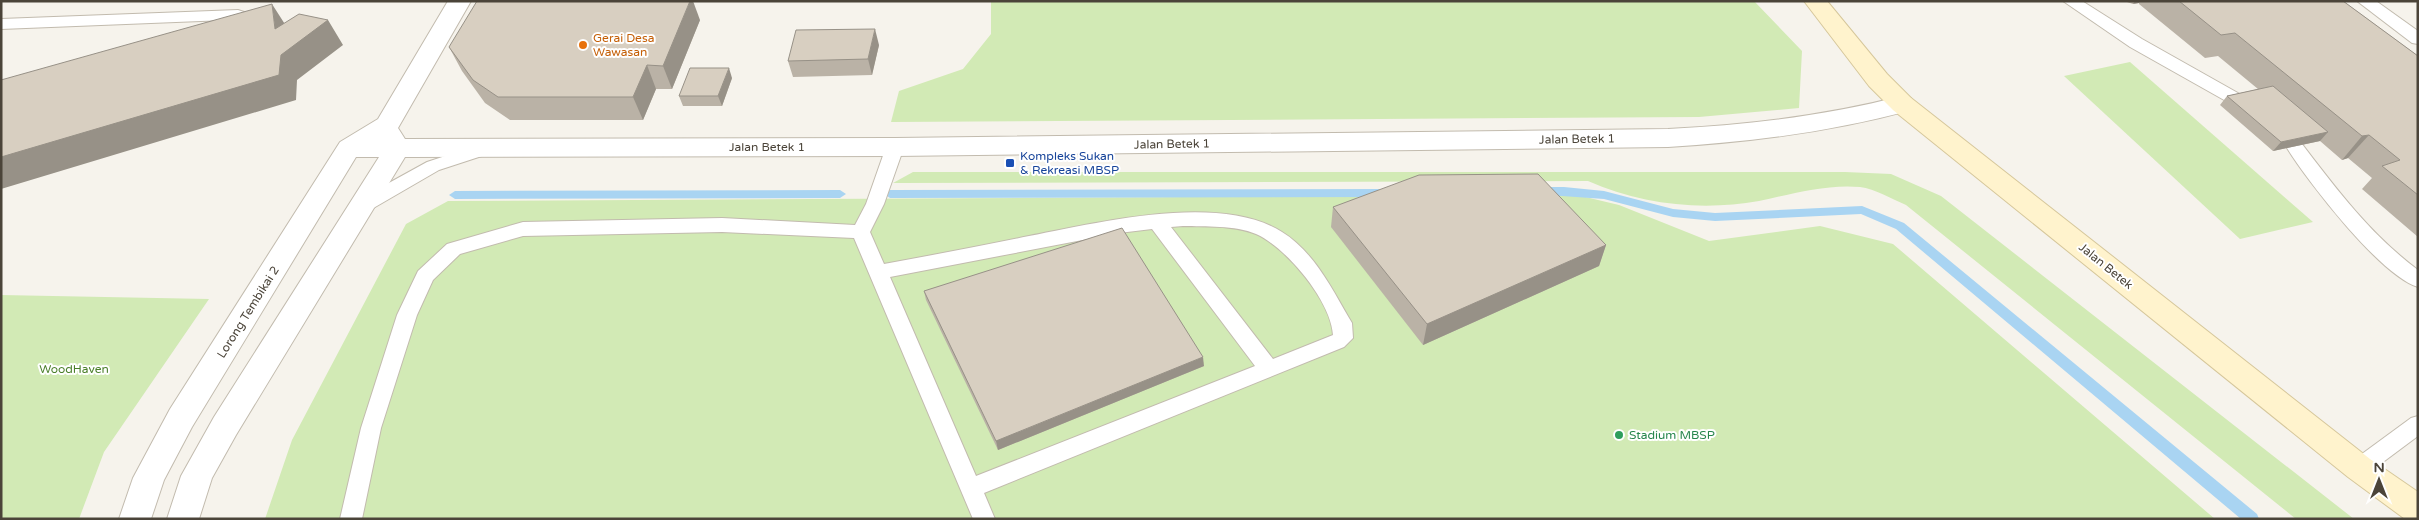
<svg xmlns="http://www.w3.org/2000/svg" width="2419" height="520" viewBox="0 0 2419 520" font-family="'Varela Round',sans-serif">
	<rect width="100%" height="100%" fill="#f6f3ec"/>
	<!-- green -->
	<g fill="#d2eab5">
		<polygon points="991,1 1754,1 1802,51 1799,108 1699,117 891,122 899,91 963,69 991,34"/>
		<polygon points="2130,62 2313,222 2240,239 2064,76"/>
		<path d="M 913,172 L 1845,172 L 1891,174 L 1941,196 L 2354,519 L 2296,519 L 1906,205 C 1892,199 1875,189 1860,187 C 1826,184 1792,194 1759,201 C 1703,211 1641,205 1588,181 L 893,183 Z"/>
		<polygon points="1577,195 1619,205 1709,241 1820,226 1893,244 2215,519 265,519 292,440 406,224 448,201"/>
		<polygon points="1,295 209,299 104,452 79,519 1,519"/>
	</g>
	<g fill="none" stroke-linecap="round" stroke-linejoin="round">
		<!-- stream -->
		<g fill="#a9d4f2" fill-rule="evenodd">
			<polygon points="1538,187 1564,187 1604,191 1673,209 1715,213 1862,206 1904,223 2257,514 2259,519 2241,519 1896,229 1861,214 1715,221 1673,217 1604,199 1534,194 1532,191 1534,188"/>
			<polygon points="1385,189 1391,193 1385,197 890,198 884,194 890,190"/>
			<polygon points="840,190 846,194 840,198 455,199 449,195 455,191"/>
		</g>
		<defs>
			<g id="lane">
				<polygon points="2063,1 2082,1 2142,39 2245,97 2247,101 2245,105 2233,105 2130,47"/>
				<polygon points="2357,1 2376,1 2418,31 2418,44 2412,43"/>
				<polygon points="238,10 244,12 247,22 245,25 227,30 221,29 219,25 226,20 1,29 1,19"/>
				<path d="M 895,141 L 901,143 L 904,147 L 884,204 L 870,232 L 884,264 C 933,255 981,246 1029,236 C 1098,223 1219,192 1282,232 C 1313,251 1331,287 1349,318 L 1352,323 L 1353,338 L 1344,347 L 984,493 L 995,519 L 973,519 L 854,238 L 722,232 L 523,236 L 460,254 L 433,280 L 417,315 L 381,428 L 362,519 L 340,519 L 361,428 L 397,315 L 418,271 L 447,244 L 523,222 L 722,218 L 855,225 L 866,204 L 886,147 L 889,143 ZM 1183,226 C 1205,227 1235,225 1256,234 C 1286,247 1331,301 1333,335 L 1273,359 L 1171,227 ZM 1152,229 L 1255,366 L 976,476 L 890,277 L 1119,233 Z"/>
				<path d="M 2296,142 L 2302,144 C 2337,190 2371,235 2418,270 L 2418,287 C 2381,276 2308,182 2287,148 L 2290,144 Z"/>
				<polygon points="485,143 491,145 494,149 491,153 439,170 370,210 364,211 358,210 355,205 358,200 427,162"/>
				<polygon points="2418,416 2418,436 2367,474 2359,477 2351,474 2348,468 2351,462 2411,418"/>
			</g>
			<path id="street" d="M 448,1 L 471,1 L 398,128 L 405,139 L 895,138 L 1668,129 C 1747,125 1825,116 1902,96 L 1911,98 L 1914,104 L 1911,110 C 1831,132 1751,142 1668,147 L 895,156 L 405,157 L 236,435 L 212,478 L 199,519 L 167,519 L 181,476 L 214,417 L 379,157 L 356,157 L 192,427 L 164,480 L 151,519 L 119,519 L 133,478 L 170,409 L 340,142 L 378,119 Z"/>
			<polygon id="secondary" points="1804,1 1827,1 1887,74 1911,98 2370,459 2418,492 2418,519 2405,519 2348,477 1893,110 1869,86"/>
		</defs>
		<!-- lane casing -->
		<use href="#lane" stroke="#c2bbae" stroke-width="2"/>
		<!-- street casing -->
		<use href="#street" stroke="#c2bbae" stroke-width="2"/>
		<!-- secondary casing -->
		<use href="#secondary" stroke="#d6c79b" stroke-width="2"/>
		<!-- lane -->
		<use href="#lane" fill="#fff" fill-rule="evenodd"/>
		<!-- street -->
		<use href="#street" fill="#fff" fill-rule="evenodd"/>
		<!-- secondary -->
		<use href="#secondary" fill="#fff3cd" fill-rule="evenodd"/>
	</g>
	<!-- wall -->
	<g fill="#bab2a6">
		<polygon points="2124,1 2343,1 2418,56 2418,237 2362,189 2372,178 2348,158 2342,160 2320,141 2273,151 2220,105 2227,96 2258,89 2218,56 2205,58 2139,4 2139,3 2133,4"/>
		<polygon points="700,20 672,89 656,89 643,120 510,120 485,103 462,71 449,47"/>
		<polygon points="879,45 872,75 793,77 788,61"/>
		<polygon points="732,78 722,106 683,106 679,96"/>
		<polygon points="1333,207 1606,245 1599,266 1423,345 1331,227"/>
		<polygon points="924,291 1204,366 998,450 926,300"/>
	</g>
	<!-- shaded-wall -->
	<g fill="#979187">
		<polygon points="690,1 693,1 700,20 672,89 663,66"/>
		<polygon points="2135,1 2140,1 2139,3 2133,4"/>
		<polygon points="272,4 288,29 328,20 343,45 297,80 296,100 1,189 1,157 275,29"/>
		<polygon points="875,29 879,45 872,75 868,59"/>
		<polygon points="647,65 656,89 643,120 633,97"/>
		<polygon points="729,68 732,78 722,106 718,96"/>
		<polygon points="2328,132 2320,141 2273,151 2281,142"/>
		<polygon points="2369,135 2348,158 2342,160 2362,136"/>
		<polygon points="1606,245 1599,266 1423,345 1427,324"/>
		<polygon points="1203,357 1204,366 998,450 996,441"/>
	</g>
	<!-- building -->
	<g fill="#d8cfc1" stroke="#979187">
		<polygon points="477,1 690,1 663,66 647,65 633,97 498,97 473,80 449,47"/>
		<polygon points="2179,1 2343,1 2418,56 2418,195 2382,166 2400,160 2369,135 2362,136 2235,33 2221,35"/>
		<polygon points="272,4 275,29 299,14 328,20 281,55 279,75 1,157 1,80"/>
		<polygon points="875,29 868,59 788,61 796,30"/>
		<polygon points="690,68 729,68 718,96 679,96"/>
		<polygon points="2273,86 2328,132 2281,142 2227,96"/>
		<polygon points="1538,174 1606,245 1427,324 1333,207 1419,175"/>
		<polygon points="1122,228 1203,357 996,441 924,291"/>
	</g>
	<!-- markers -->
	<circle fill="#e8710a" stroke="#fff" stroke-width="2" cx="583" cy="45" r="5"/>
	<rect fill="#1a4fb4" stroke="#fff" stroke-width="2" x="1005" y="158" width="10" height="10" rx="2.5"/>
	<circle fill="#2e9e5b" stroke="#fff" stroke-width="2" cx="1619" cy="435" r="5"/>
	<g text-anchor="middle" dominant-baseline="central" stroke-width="4" stroke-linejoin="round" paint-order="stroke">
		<!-- food labels -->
		<g font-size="12" fill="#c56008" stroke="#fff" text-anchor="start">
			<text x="593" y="38">Gerai Desa<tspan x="593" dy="14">Wawasan</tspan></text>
		</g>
		<!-- street labels -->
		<g font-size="12" fill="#4b4439" stroke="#fff">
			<text transform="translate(1577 139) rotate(-1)">Jalan Betek 1</text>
			<text transform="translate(1172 144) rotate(-1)">Jalan Betek 1</text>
			<text x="767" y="147">Jalan Betek 1</text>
			<text transform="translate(2106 266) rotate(39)">Jalan Betek</text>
			<text transform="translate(248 312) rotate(-58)">Lorong Tembikai 2</text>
		</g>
		<!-- transit labels -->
		<g font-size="12" fill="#164399" stroke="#fff" text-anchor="start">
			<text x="1020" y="156">Kompleks Sukan<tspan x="1020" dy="14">&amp; Rekreasi MBSP</tspan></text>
		</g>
		<!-- park labels -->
		<g font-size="12" fill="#4a7f2a" stroke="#fff">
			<text x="74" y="369">WoodHaven</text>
		</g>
		<!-- leisure labels -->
		<g font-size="12" fill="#27864d" stroke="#fff" text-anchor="start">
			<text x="1629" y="435">Stadium MBSP</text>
		</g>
	</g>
	<!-- border -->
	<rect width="2419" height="520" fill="none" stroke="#4b4439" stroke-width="5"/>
	<!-- north arrow -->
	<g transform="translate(2379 480)" stroke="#ffffff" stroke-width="4" paint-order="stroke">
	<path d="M0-4L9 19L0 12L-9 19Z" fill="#4b4439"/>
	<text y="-8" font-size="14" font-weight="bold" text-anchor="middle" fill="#4b4439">N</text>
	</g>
</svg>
